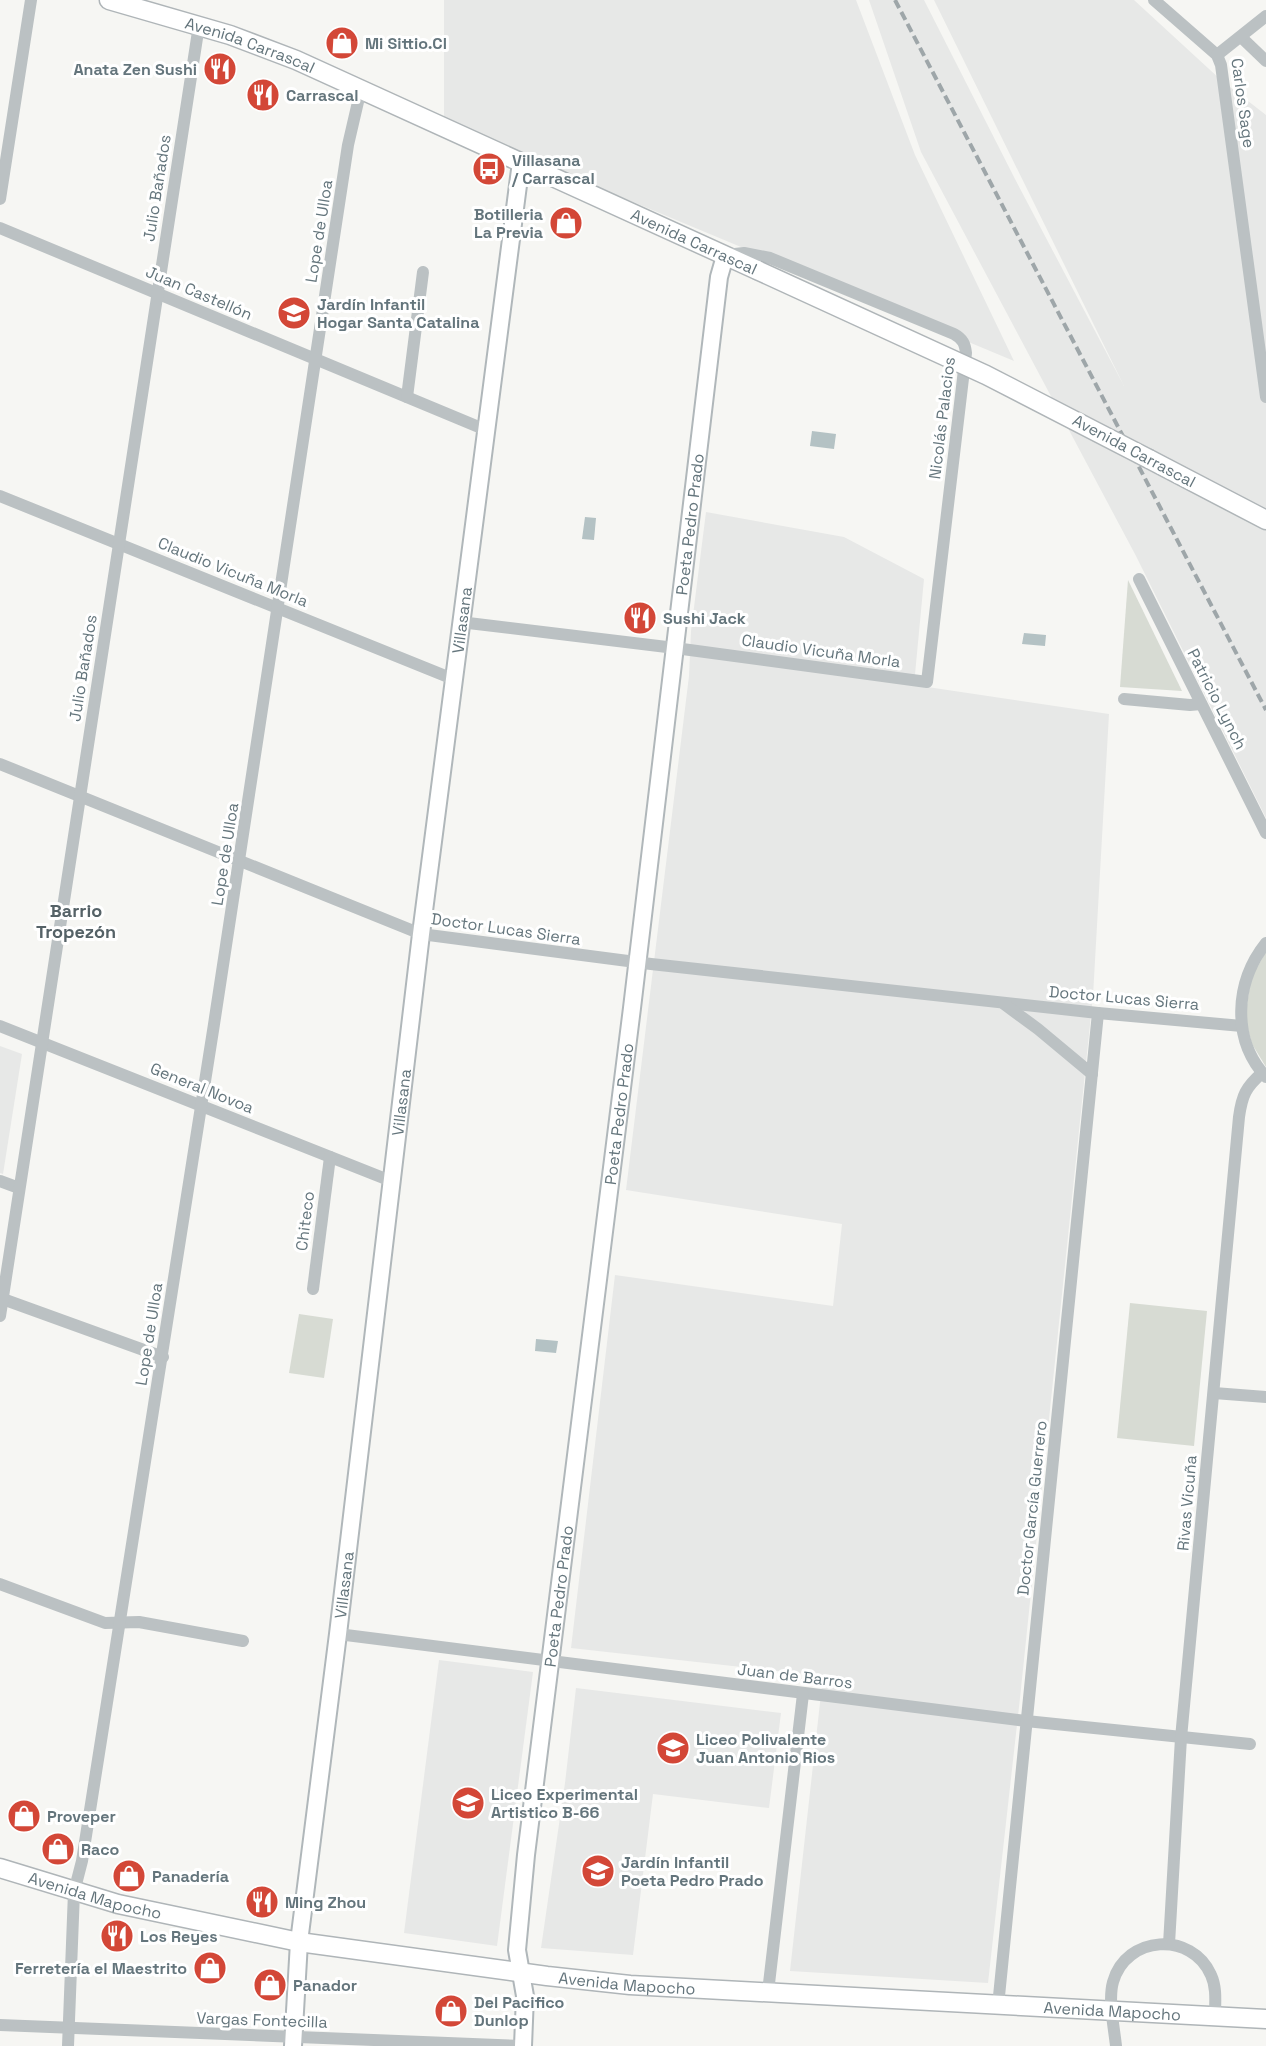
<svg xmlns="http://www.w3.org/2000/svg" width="1266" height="2046" viewBox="0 0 1266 2046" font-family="'Space Grotesk',sans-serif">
	<rect width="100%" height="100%" fill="#f6f6f3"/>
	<!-- built -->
	<g fill="#e7e8e7">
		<polygon points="444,0 856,0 915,155 1014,361 444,123"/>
		<polygon points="869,0 924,0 1015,179 1124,386 934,0 1134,0 1221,80 1266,115 1266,818 1136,556 921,152"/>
		<polygon points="706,512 844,537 924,579 914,685 1109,714 1093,996 1020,1698 988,1983 790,1971 823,1676 571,1648 615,1275 833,1306 842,1224 626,1190 689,676 691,631"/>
		<polygon points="0,1046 22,1054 3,1174 0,1173"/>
		<polygon points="439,1660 533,1672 497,1946 404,1933"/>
		<polygon points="576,1688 781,1713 769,1808 653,1794 633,1955 541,1948 565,1783"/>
	</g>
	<!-- green -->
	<g fill="#d7dbd3">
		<polygon points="1128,580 1182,691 1120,687"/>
		<polygon points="1266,952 1266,1067 1252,1044 1245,1018 1251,978"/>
		<polygon points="1130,1303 1207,1311 1194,1446 1117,1438"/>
		<polygon points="299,1314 333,1319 324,1378 289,1373"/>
	</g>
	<!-- water -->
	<g fill="#b4c2c4">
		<polygon points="812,431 836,434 834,449 810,446"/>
		<polygon points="585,517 596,518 594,540 582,539"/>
		<polygon points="1024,633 1046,635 1045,646 1022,644"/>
		<polygon points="536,1339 558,1341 556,1353 535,1351"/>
	</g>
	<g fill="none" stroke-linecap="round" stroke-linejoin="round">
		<defs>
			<g id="secondary">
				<path id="s1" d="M 293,2046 L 299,1942 L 338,1634 L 421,934 L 521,162"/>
				<path id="s2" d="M 523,2046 L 525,1996 L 517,1950 L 526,1855 L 632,1008 L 719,277 L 725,256"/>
			</g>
			<g id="primary">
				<path id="s3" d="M 109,0 L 230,35 L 296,60 L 757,270"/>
				<polyline points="1149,459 1266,520"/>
				<path id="s4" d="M 0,1868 L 118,1904 L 299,1942 L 547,1976 L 630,1985 L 1266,2019"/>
			</g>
		</defs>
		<!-- secondary casing -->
		<use href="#secondary" stroke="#b0b7ba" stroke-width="20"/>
		<!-- primary casing -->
		<use href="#primary" stroke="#afb5b8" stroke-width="21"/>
		<!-- street -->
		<g stroke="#bbc1c3" stroke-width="12">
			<polyline points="1154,0 1217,55 1221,65 1266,397"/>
			<polyline points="1241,37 1266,61"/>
			<polyline points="1217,55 1266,16"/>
			<polyline points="0,199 31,0"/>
			<polyline points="0,228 486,430"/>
			<polyline points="407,397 423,272"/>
			<polyline points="0,496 453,679"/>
			<polyline points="1139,579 1266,833"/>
			<path d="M 460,622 L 675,648 L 927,682 L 966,353 C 965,344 963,339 954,334 L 770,258 L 744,253 L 726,255"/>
			<polyline points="1124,699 1190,705 1201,704"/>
			<polyline points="0,764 421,934 651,964 1098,1013 1242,1026"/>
			<path d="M 1266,943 C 1235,982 1231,1039 1266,1077"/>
			<polyline points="1004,1004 1038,1029 1092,1074"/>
			<polyline points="0,1026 391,1181"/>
			<polyline points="0,1181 19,1188"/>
			<polyline points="313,1289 330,1157"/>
			<polyline points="0,1298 163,1357"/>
			<polyline points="0,1316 199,25"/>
			<polyline points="1214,1393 1266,1397"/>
			<polyline points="0,1584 105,1623 139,1622 243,1641"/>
			<polyline points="338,1634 1026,1721 1250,1744"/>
			<path d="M 1169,1944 L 1181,1738 L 1239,1117 C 1242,1095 1246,1087 1262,1073"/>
			<polyline points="768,1992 803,1694"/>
			<polyline points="998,2006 1098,1013"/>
			<polyline points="0,2025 523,2046"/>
			<path d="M 68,2046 L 74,1892 L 82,1861 C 173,1289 263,718 348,145 L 361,89"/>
			<path d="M 1116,2046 C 1114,2027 1108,2000 1113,1982 C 1126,1935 1192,1931 1211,1975 C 1217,1988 1215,2003 1215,2016"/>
		</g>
		<!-- secondary -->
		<use href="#secondary" stroke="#fff" stroke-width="16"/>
		<!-- primary -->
		<use href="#primary" stroke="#fff" stroke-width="18"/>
		<!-- rail -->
		<polyline stroke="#9ea6a9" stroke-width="4" stroke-dasharray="9 4.5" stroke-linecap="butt" points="895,0 1266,710"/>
		<defs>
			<polyline id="primary-bridge" points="757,270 986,375 1149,459"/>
		</defs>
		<!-- primary-bridge casing -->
		<use href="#primary-bridge" stroke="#afb5b8" stroke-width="21" stroke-linecap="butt"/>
		<!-- primary-bridge -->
		<use href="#primary-bridge" stroke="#fff" stroke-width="18"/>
	</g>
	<!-- icons -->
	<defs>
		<symbol id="shop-disc" viewBox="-11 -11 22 22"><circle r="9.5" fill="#d34737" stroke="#fff"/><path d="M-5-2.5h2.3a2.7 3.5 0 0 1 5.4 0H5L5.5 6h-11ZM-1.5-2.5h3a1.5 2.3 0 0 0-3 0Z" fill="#fff"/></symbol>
		<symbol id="restaurant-disc" viewBox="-11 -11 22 22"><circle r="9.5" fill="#d34737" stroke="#fff"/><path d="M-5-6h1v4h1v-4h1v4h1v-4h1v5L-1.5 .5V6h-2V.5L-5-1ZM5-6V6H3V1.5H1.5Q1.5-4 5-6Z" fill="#fff"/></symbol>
		<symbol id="bus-disc" viewBox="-11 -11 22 22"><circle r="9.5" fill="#d34737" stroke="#fff"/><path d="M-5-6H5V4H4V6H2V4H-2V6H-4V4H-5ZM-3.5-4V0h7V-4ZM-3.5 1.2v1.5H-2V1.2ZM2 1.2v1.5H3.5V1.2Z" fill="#fff"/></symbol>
		<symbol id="school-disc" viewBox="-11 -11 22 22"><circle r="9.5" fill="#d34737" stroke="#fff"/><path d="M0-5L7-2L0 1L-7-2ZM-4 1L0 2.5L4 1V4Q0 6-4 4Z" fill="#fff"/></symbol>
	</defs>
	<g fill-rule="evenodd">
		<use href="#shop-disc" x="323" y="24" width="38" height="38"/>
		<use href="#restaurant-disc" x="201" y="50" width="38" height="38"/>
		<use href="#restaurant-disc" x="244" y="76" width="38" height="38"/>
		<use href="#bus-disc" x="470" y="150" width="38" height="38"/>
		<use href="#shop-disc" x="547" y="204" width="38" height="38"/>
		<use href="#school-disc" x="275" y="294" width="38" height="38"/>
		<use href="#restaurant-disc" x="621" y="599" width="38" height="38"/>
		<use href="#school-disc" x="654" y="1729" width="38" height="38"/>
		<use href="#school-disc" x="449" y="1784" width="38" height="38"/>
		<use href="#shop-disc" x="5" y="1797" width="38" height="38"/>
		<use href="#shop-disc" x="39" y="1830" width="38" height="38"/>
		<use href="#school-disc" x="579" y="1852" width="38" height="38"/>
		<use href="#shop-disc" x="110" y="1857" width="38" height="38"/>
		<use href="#restaurant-disc" x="243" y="1883" width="38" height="38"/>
		<use href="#restaurant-disc" x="98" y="1917" width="38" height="38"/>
		<use href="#shop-disc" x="191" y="1949" width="38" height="38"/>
		<use href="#shop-disc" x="251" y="1966" width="38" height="38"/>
		<use href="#shop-disc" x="432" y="1992" width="38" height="38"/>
	</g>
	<g text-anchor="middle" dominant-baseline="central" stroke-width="6" stroke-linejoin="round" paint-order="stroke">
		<!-- poi labels -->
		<g font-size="16" font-weight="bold" fill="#64757c" stroke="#fff" text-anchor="start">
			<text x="365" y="43">Mi Sittio.Cl</text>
			<text x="197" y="69" text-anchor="end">Anata Zen Sushi</text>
			<text x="286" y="95">Carrascal</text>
			<text x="512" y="160">Villasana<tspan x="512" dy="18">/ Carrascal</tspan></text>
			<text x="543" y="214" text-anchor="end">Botilleria<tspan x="543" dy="18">La Previa</tspan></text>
			<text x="317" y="304">Jardín Infantil<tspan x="317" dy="18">Hogar Santa Catalina</tspan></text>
			<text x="663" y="618">Sushi Jack</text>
			<text x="696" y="1739">Liceo Polivalente<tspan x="696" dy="18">Juan Antonio Rios</tspan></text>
			<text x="491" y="1794">Liceo Experimental<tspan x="491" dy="18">Artistico B-66</tspan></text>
			<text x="47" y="1816">Proveper</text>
			<text x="81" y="1849">Raco</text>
			<text x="621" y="1862">Jardín Infantil<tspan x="621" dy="18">Poeta Pedro Prado</tspan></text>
			<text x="152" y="1876">Panadería</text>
			<text x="285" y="1902">Ming Zhou</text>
			<text x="140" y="1936">Los Reyes</text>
			<text x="187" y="1968" text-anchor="end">Ferretería el Maestrito</text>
			<text x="293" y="1985">Panador</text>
			<text x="474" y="2002">Del Pacifico<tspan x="474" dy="18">Dunlop</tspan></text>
		</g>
		<!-- street labels -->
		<g font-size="16" fill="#64757c" stroke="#fff">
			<text stroke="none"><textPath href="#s3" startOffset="148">Avenida Carrascal</textPath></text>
			<text transform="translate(1243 103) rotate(82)">Carlos Sage</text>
			<text transform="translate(157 188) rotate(-81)">Julio Bañados</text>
			<text transform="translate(319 231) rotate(-81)">Lope de Ulloa</text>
			<text stroke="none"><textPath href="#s3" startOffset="634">Avenida Carrascal</textPath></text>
			<text transform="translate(199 293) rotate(23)">Juan Castellón</text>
			<text transform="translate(942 418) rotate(-83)">Nicolás Palacios</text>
			<text transform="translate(1134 451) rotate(28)">Avenida Carrascal</text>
			<text stroke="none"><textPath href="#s2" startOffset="1533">Poeta Pedro Prado</textPath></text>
			<text transform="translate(233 572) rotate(22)">Claudio Vicuña Morla</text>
			<text stroke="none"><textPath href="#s1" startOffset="1436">Villasana</textPath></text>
			<text transform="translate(821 651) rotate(8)">Claudio Vicuña Morla</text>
			<text transform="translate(83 668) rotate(-81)">Julio Bañados</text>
			<text transform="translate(1217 699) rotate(63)">Patricio Lynch</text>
			<text transform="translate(225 854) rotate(-81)">Lope de Ulloa</text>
			<text transform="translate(506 929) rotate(8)">Doctor Lucas Sierra</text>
			<text transform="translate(1124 998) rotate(5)">Doctor Lucas Sierra</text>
			<text transform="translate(202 1088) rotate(22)">General Novoa</text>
			<text stroke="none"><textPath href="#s1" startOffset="950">Villasana</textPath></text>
			<text stroke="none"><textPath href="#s2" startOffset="939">Poeta Pedro Prado</textPath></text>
			<text transform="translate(305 1221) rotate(-83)">Chiteco</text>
			<text transform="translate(149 1334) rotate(-81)">Lope de Ulloa</text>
			<text transform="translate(1187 1503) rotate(-85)">Rivas Vicuña</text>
			<text transform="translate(1032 1508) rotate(-84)">Doctor García Guerrero</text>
			<text stroke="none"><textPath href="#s1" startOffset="464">Villasana</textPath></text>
			<text stroke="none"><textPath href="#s2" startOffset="453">Poeta Pedro Prado</textPath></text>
			<text transform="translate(795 1676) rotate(7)">Juan de Barros</text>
			<text stroke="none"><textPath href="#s4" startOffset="99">Avenida Mapocho</textPath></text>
			<text stroke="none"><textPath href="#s4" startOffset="639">Avenida Mapocho</textPath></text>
			<text stroke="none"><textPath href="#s4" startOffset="1125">Avenida Mapocho</textPath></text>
			<text transform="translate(262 2020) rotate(2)">Vargas Fontecilla</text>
		</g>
		<!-- neighbourhood labels -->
		<g font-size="18" font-weight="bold" fill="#556267" stroke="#fff">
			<text x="76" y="910">Barrio<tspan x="76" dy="21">Tropezón</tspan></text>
		</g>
	</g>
</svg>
